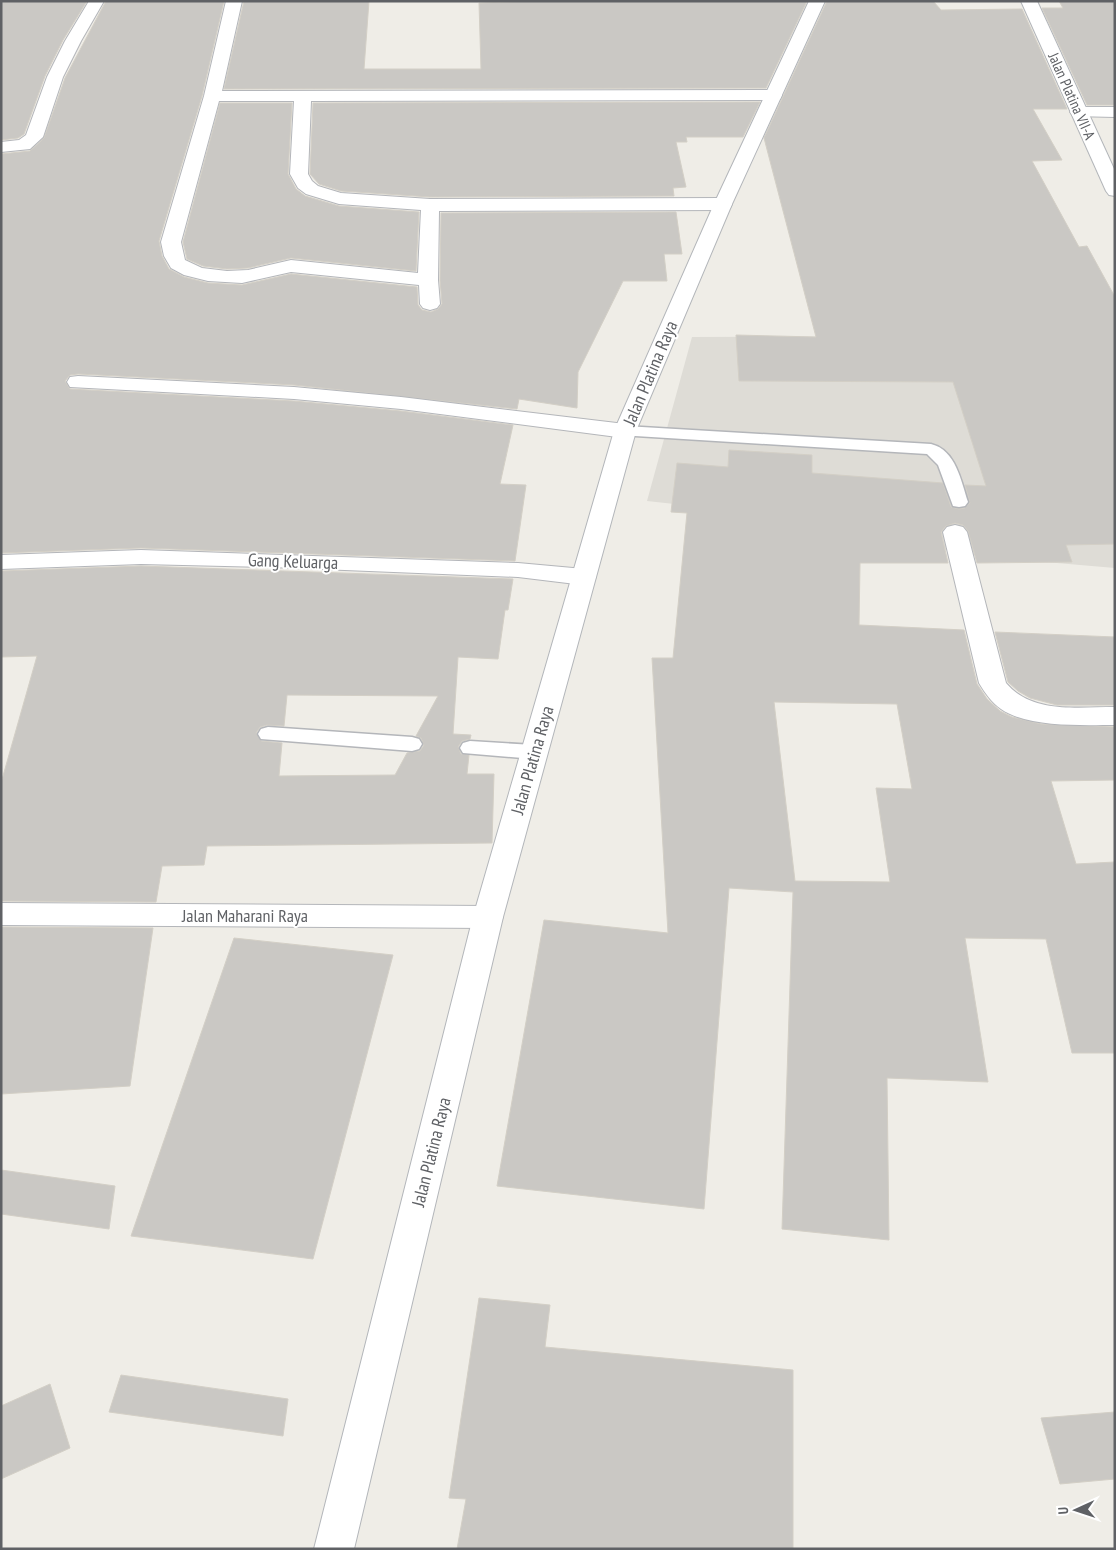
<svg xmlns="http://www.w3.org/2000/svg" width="1116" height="1550" viewBox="0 0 1116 1550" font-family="'PT Sans Narrow',sans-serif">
	<rect width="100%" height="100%" fill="#efede7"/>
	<!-- education -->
	<polygon fill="#dedcd6" points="1115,336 1115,568 985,557 720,509 647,501 692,337"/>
	<!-- building -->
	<g fill="#cac8c4" stroke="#d3cfc6" fill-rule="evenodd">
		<polygon points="1,1 87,1 63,40 45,76 24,134 18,138 1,140"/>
		<polygon points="106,1 224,1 202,96 159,241 162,256 169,269 184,277 208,283 242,285 291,274 417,287 418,305 422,310 431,312 438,309 442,304 440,280 441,213 676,212 682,254 664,254 667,281 623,281 578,372 577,408 519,399 517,409 294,385 78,374 70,375 65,381 70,389 294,401 401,411 513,425 500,484 526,485 515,561 141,548 1,553 1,154 30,151 44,138 65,78"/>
		<polygon points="244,1 369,1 364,69 481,69 479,3 539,1 807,1 766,88 224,89"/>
		<path d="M 827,1 L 933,1 L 941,10 L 1022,9 L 1067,109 L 1033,109 L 1062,160 L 1032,161 L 1079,247 L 1087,246 L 1115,297 L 1115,544 L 1066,545 L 1072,562 L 977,563 L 968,531 L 963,525 L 955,523 L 946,526 L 941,532 L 948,563 L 860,563 L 859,625 L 964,630 L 977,684 L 987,699 L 1000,711 L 1012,717 L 1041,724 L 1115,727 L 1115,780 L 1051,781 L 1076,864 L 1115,862 L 1115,1053 L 1072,1053 L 1046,939 L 965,938 L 988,1082 L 887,1078 L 889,1240 L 782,1229 L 793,892 L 729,888 L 704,1209 L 497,1186 L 544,920 L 668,933 L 652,658 L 673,658 L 687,513 L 671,512 L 677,463 L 728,467 L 729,450 L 812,455 L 812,473 L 943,483 L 951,507 L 959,509 L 965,508 L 970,503 L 965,485 L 986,486 L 953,382 L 739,381 L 736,335 L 816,337 L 764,138 ZM 774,702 L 897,704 L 912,789 L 876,788 L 890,882 L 795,881 Z"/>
		<polygon points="1059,1 1115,1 1115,105 1087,105 1042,8 1063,8"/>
		<polygon points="760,102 743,137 686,137 687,142 676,142 686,187 673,188 674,196 430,197 341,191 319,184 310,174 313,103"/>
		<polygon points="220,103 292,103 288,174 296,189 305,196 339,206 419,212 416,271 291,258 248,268 227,269 203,266 187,259 183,242"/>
		<path d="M 141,566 L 513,579 L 508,610 L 505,610 L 498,659 L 458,657 L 453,734 L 471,735 L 470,739 L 462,741 L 458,747 L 461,754 L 469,755 L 467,774 L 494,774 L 492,843 L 207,846 L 204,865 L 162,866 L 156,902 L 1,901 L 1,783 L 37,656 L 1,657 L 1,571 ZM 287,695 L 438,696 L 416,736 L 421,738 L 424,745 L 420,751 L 407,753 L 395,775 L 279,776 L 282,743 L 261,741 L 256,733 L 260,727 L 267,725 L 284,726 Z"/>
		<polygon points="995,632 1115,637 1115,705 1057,705 1030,698 1018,691 1008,682"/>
		<polygon points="1,927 153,928 130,1086 1,1094"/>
		<polygon points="234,938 393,955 313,1259 131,1236"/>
		<polygon points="1,1170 115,1186 109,1229 1,1214"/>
		<polygon points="479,1298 550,1305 545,1347 793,1370 793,1549 457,1549 466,1499 449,1498"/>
		<polygon points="121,1375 288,1399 283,1436 109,1412"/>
		<polygon points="50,1384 70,1448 1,1479 1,1406"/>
		<polygon points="1115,1412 1115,1479 1060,1484 1041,1418"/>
	</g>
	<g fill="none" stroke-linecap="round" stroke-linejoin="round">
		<defs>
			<g id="lane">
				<path d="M 625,426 L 931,444 C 956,450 961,481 968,502 L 965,506 L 959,507 L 953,506 L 938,465 L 927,454 L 619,435 L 616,431 L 619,427 Z"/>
				<polygon points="268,727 412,737 419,739 422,744 419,749 412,751 261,739 258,734 261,729"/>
				<polygon points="470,741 534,745 541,747 544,752 541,757 534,759 463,753 460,748 463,743"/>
			</g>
			<g id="street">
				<polygon points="89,1 104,1 81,41 63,77 43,137 30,149 1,152 1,142 19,140 26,135 47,77 65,41"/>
				<path d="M 226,1 L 242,1 L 222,91 L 774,90 L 780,91 L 782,95 L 780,99 L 774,100 L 311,101 L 308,174 L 312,181 L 318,186 L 341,193 L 430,199 L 723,198 L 730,200 L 732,204 L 730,208 L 723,210 L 439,211 L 438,280 L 440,304 L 437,308 L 430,310 L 423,308 L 420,304 L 419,285 L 291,272 L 242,283 L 208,281 L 184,275 L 171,268 L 164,256 L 161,242 L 204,96 ZM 219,101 L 294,101 L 290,174 L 298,188 L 306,194 L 339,204 L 421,210 L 418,273 L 291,260 L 248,270 L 227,271 L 202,268 L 185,260 L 181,242 Z"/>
				<polygon points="1079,107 1115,107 1115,117 1073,116 1070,112 1073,108"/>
				<polygon points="78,376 294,387 401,397 625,424 633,426 636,431 633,436 625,438 401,409 294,399 70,387 67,382 70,377"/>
				<path d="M 955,525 L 963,527 L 967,532 L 1006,683 C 1032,714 1078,707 1115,707 L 1115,725 C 1084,725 1028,728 1001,709 C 992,703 985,693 979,683 L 943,532 L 947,527 Z"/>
				<polygon points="141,550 518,563 584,569 593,572 596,577 593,582 584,585 518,577 271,567 141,564 1,569 1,555"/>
				<polygon points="1,903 488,906 499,909 503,917 499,925 488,928 1,925"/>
			</g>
			<g id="secondary">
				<polygon points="809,1 825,1 732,204 636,431 503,917 354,1549 314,1549 473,917 614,431 714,204"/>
				<polygon points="1021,1 1037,1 1115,171 1115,196 1109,195 1106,191"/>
			</g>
		</defs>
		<!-- lane casing -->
		<use href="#lane" stroke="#b4b6ba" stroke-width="3"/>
		<!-- street casing -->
		<use href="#street" stroke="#b4b6ba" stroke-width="2"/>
		<!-- secondary casing -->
		<use href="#secondary" stroke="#b3b6ba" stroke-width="2"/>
		<!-- lane -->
		<use href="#lane" fill="#fff" fill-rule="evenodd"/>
		<!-- street -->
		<use href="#street" fill="#fff" fill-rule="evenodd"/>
		<!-- secondary -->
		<use href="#secondary" fill="#fff" fill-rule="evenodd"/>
	</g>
	<g text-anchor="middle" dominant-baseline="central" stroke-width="4" stroke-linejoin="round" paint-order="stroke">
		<!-- far-street labels -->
		<g font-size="15" fill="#5f6165" stroke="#fff">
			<text transform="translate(1072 96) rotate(66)">Jalan Platina VII-A</text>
		</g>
		<!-- street labels -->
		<g font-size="18" fill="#5f6165" stroke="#fff">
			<text transform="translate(650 373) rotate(-67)">Jalan Platina Raya</text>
			<text transform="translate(293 561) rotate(2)">Gang Keluarga</text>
			<text transform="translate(532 760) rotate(-74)">Jalan Platina Raya</text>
			<text x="245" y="915">Jalan Maharani Raya</text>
			<text transform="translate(431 1152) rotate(-76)">Jalan Platina Raya</text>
		</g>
	</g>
	<!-- border -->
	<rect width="1116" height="1550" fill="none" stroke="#5f6165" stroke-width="5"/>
	<!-- north arrow -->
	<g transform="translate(1076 1510) rotate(267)" stroke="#ffffff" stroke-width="4" paint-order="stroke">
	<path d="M0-4L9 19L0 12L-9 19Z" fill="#5f6165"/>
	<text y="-8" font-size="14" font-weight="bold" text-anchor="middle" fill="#5f6165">U</text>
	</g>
</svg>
